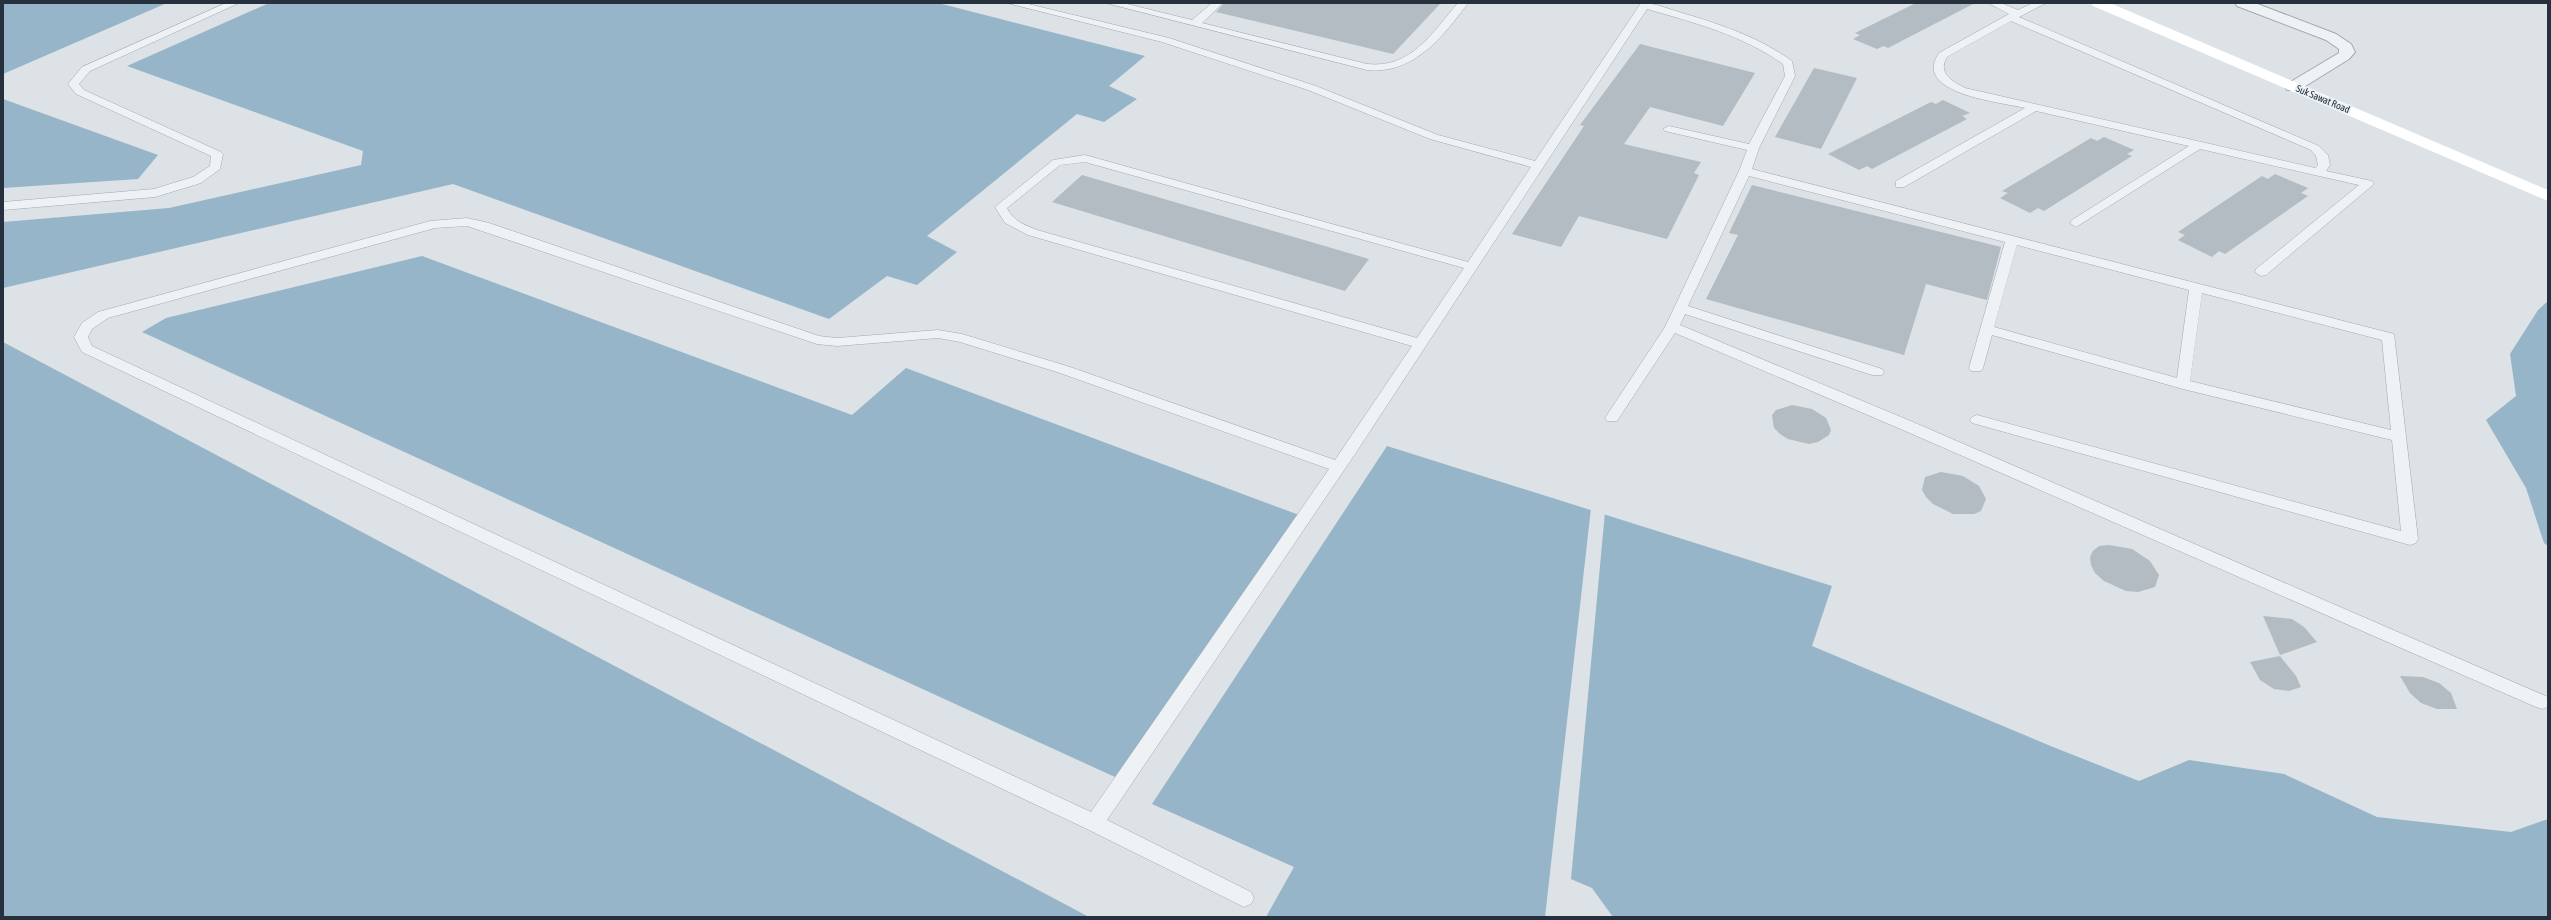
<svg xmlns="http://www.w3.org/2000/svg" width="2551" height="920" viewBox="0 0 2551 920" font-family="'Asap Condensed',sans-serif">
	<rect width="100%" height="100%" fill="#dce2e6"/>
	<!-- water -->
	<g fill="#96b5c8">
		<polygon points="3,3 167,3 3,74"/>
		<polygon points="269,3 938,3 1145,56 1109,86 1137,99 1104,122 1077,114 927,236 957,252 917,285 887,276 829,319 453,184 3,288 3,222 169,208 361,165 363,151 127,66"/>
		<polygon points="3,99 158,155 138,179 3,188"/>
		<polygon points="422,256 852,415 906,368 1299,515 1115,777 142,332 166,318"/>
		<polygon points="2548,301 2548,546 2544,543 2526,488 2486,420 2516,396 2510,354 2538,310"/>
		<polygon points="3,342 1089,917 3,917"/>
		<polygon points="1387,446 1832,586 1812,646 2053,747 2139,781 2189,760 2284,774 2377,817 2511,832 2548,819 2548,917 1266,917 1294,867 1152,804"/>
	</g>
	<!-- pier -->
	<polygon fill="#dce2e6" points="1591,508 1605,512 1571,879 1592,888 1613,917 1545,917"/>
	<!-- building -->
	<g fill="#b3bbc3">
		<polygon points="1224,3 1441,3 1393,54 1216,12"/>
		<polygon points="1916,3 1975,3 1888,48 1884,46 1877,49 1853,39 1860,35 1855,33"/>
		<polygon points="1640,44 1755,73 1723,126 1650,107 1624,144 1701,162 1694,173 1699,175 1667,239 1579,216 1561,247 1512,234 1584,126 1580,125"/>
		<polygon points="1814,68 1857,78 1821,149 1775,137"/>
		<polygon points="1943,100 1970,113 1962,116 1967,119 1872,169 1867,166 1859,170 1828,154 1931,102 1936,104"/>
		<polygon points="2104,137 2134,150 2127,154 2132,156 2044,211 2038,208 2030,213 2000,198 2008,193 2002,191 2091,138 2097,141"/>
		<polygon points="2275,174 2308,188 2301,193 2308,196 2225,254 2219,251 2212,257 2178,240 2185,235 2178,232 2262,176 2268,179"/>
		<polygon points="1082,175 1369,259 1345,291 1052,202"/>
		<polygon points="1752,185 2001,247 1987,300 1926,284 1904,355 1706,299 1738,235 1729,233"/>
		<polygon points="1792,405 1812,409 1826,418 1831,430 1829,435 1818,442 1809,444 1788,439 1780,434 1774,428 1772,415 1776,410"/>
		<polygon points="1941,472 1963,476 1979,486 1986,499 1981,511 1974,514 1953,514 1933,504 1926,497 1922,490 1925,477"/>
		<polygon points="2109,545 2132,549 2150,561 2159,575 2155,587 2138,592 2126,591 2104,581 2095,573 2091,565 2090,557 2093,551 2099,546"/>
		<polygon points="2263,616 2292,619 2304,627 2317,642 2280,655"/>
		<polygon points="2280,656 2296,676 2301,687 2289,691 2274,689 2260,680 2250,662"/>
		<polygon points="2400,676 2423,677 2439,683 2451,693 2457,709 2437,709 2421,703 2410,693"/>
	</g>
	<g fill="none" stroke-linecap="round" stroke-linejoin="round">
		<defs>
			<g id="service">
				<polygon points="226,3 239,3 90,71 79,84 84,90 221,152 223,154 220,169 201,183 155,197 3,210 3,202 154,189 193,177 210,166 211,156 76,94 68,84 82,67"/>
				<path d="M 1007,3 L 1024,3 L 1169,38 L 1316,86 L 1438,135 L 1535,161 L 1641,3 C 1654,3 1666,8 1679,12 C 1719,24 1757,36 1792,61 L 1795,76 L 1759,148 L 1752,169 L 2394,334 L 2418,539 L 2416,543 L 2410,545 L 1972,423 L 1970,420 L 1972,417 L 1977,415 L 2401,531 L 2392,440 L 2183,389 L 1992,335 L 1983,368 L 1981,371 L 1971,371 L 1969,368 L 2005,242 L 1749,176 L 1688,306 L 1882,369 L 1884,372 L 1882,375 L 1872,375 L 1685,314 L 1680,325 L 1913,422 L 2548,697 L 2548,707 L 2542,709 L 2536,707 L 1903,430 L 1675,333 L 1617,421 L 1607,421 L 1605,418 L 1607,415 L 1665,327 L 1739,171 L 1747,150 L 1665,131 L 1663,129 L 1669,126 L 1749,144 L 1785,76 L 1783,64 C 1742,35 1695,23 1647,9 L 1355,454 L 1107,820 L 1251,892 L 1254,898 L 1251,904 L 1244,907 L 1087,829 L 82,352 L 74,337 L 82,323 L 98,312 L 430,221 L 467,218 L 489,223 L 819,336 L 837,338 L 938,330 L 962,334 L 1070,367 L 1335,460 L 1412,346 L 1028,235 L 1005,223 L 995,207 L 1053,160 L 1085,155 L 1468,262 L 1531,167 L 1430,139 L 1308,90 L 1162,42 ZM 1085,162 L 1464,268 L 1417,338 L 1037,230 C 1025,225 1013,221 1007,208 L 1060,165 ZM 467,226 L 817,344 L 837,346 L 938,338 L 960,342 L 1060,373 L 1329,469 L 1091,812 L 92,346 L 88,337 L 92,329 L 108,318 L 435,228 ZM 2017,245 L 2189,290 L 2177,378 L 1994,327 ZM 2202,293 L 2382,340 L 2391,430 L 2190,381 Z"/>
				<path d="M 1106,3 L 1123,3 L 1192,20 L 1212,3 L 1223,3 L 1202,23 L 1367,64 C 1411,69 1432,33 1458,3 L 1468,3 C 1443,37 1413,75 1367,70 Z"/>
				<path d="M 1988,3 L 2001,3 L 2018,10 L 2033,3 L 2046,3 L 2019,17 L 2319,146 L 2328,155 L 2330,165 L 2326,171 L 2372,181 L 2374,184 L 2266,275 L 2261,276 L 2255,272 L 2256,269 L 2359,185 L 2200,149 L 2076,227 L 2070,223 L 2072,220 L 2189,146 L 2036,111 L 1904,187 L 1896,187 L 1896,181 L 2025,108 C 2001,102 1911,94 1939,53 L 2009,14 ZM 2011,21 L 2311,150 L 2316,156 L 2318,165 L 2315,168 L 1965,88 C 1952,81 1937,73 1947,57 Z"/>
			</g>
			<polygon id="minor" points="2235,3 2255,3 2336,34 2351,44 2355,52 2349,59 2299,90 2287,90 2285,87 2287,84 2339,53 2339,49 2326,40 2237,6"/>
		</defs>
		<!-- service casing -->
		<use href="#service" stroke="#a2a9b0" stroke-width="1"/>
		<!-- minor casing -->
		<use href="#minor" stroke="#a2a9b0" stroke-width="2"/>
		<!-- service -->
		<use href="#service" fill="#eff2f5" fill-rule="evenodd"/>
		<!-- minor -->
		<use href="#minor" fill="#eff2f5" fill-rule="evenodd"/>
		<!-- secondary -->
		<polygon fill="#fff" fill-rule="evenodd" points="2091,3 2110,3 2548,190 2548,201 2093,6"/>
	</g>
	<g text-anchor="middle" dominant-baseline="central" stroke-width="3.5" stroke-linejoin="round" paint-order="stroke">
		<!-- far-street labels -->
		<g font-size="10" fill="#26313d" stroke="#ebf0f4">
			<text transform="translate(2323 99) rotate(23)">Suk Sawat Road</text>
		</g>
	</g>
	<!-- border -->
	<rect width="2551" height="920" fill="none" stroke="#26313d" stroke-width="8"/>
</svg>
